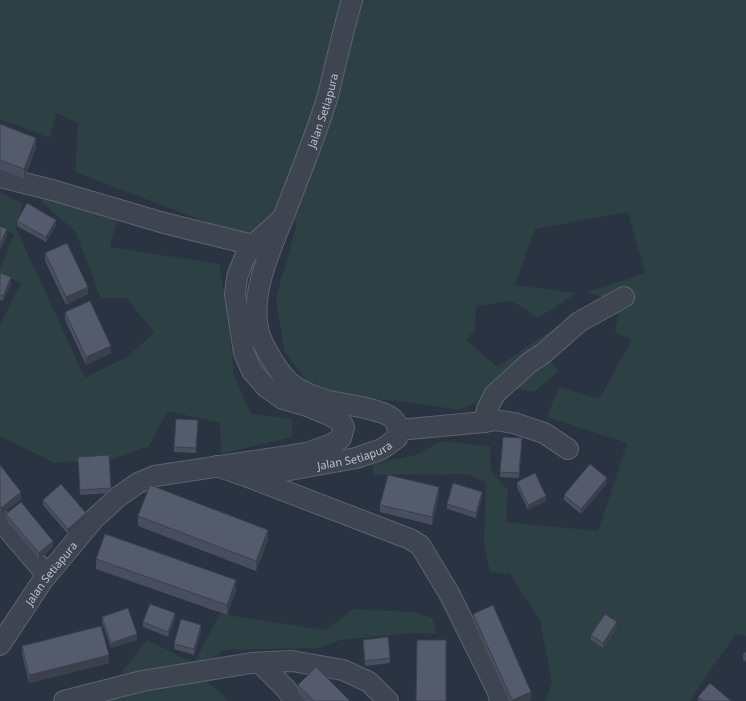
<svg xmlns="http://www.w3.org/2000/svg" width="746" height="701" viewBox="0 0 746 701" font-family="'Noto Sans',sans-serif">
	<rect width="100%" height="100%" fill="#2a3341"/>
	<!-- green -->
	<g fill="#2d4043">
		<polygon points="0,0 746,0 746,636 736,635 713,666 690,701 545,701 552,683 540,620 510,574 490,572 484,544 486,482 467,474 374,475 372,464 419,454 440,441 490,446 491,471 508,490 506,522 598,531 627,443 547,417 559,387 599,399 632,340 615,332 621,302 587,292 645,273 628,212 535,229 515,285 577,293 538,318 512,301 476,306 475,330 466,340 497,367 555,328 543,354 559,371 534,392 511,387 459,410 415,403 314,392 284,350 276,298 296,228 292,204 248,238 75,172 78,123 56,113 50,138 0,119"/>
		<polygon points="50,190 119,214 110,247 219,264 227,311 234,375 251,414 292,419 292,437 221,454 220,423 168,411 149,446 113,459 55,463 0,436 0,325 21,283 0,274 0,270 14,235 0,227 0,192 23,204 15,226 85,378 127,357 154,333 127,298 101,298 75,231 41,202"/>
		<polygon points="353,609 413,612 432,618 437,634 412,633 341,640 319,648 224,650 195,671 224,696 227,701 104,701 122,685 121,673 147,640 194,663 220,614 326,630"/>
	</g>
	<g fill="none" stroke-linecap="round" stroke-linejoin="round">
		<defs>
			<g id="minor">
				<polyline points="0,177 52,190 164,223 253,245"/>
				<polyline points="485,422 487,409 495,394 529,363 544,353 579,322 624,297"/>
				<polyline points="398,430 485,422 495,420 514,423 544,433 568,449"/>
				<path id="s1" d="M 217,466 L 242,475 L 290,470 L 356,458 L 382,449 L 397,438 C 398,432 398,426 395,421 C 386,408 341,405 326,400 C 315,397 302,392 293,385 C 280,376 261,344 258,329 C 250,288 274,243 288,205 C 301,172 314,139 325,105 C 329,94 331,82 334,70 C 340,47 345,23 352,0"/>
				<polyline points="248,477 410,539 420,545 450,595 498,692 500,701"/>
				<polyline points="0,520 47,575"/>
				<path id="s2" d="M 0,645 L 43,580 L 94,519 L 118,497 L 138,483 L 155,476 L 307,453 L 334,443 L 341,438 L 344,427 L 341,422 L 329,415 L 307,406 L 283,399 L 266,387 L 252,371 L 244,353 L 235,294 L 237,277 L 244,259 L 253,245 L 282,219"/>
				<polyline points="260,663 286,689 295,701"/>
				<polyline points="64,701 142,681 251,663 292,661 343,670 369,682 388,701"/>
			</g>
		</defs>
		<!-- minor casing -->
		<use href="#minor" stroke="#5c636f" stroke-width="22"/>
		<!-- minor -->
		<use href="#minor" stroke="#3e4551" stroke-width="20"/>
	</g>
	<!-- wall -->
	<g fill="#484e5d">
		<polygon points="0,124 36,148 24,179 0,169"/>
		<polygon points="17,221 56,225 46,242 17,226"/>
		<polygon points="45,253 88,294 66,305 45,261"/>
		<polygon points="0,273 11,283 3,301 0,300"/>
		<polygon points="65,312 111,353 86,365 65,320"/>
		<polygon points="198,425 196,453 174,452 174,447"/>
		<polygon points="522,443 519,478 500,477 500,472"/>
		<polygon points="78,457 111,488 111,493 80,495"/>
		<polygon points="0,465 21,499 1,515 0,514"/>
		<polygon points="517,482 546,501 528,510 517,487"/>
		<polygon points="607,484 581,514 564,500 564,495"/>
		<polygon points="439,495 432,525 380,512 380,505"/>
		<polygon points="482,497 476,518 447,509 447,504"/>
		<polygon points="43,500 86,518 68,534 43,505"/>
		<polygon points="6,514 53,547 39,559 6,520"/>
		<polygon points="138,516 268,540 256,571 138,526"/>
		<polygon points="96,559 236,590 227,615 96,569"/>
		<polygon points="473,614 531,699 528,701 509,701 473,621"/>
		<polygon points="102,617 137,640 111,648 102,622"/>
		<polygon points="175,619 168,637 143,627 143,622"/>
		<polygon points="617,628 603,648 591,640 591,635"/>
		<polygon points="201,630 194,655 174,649 174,644"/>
		<polygon points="363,640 390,658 390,663 365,666"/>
		<polygon points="22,646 109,663 29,683 22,654"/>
		<polygon points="746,652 746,662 743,659 743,654"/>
		<polygon points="298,685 350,701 306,701 298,693"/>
		<polygon points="698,697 731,701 698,701"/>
	</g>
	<!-- shaded-wall -->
	<g fill="#3b404c">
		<polygon points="36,138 36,148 24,179 24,169"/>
		<polygon points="56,220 56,225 46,242 46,237"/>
		<polygon points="7,229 7,236 0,251 0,244"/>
		<polygon points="11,277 11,283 3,301 3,296"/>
		<polygon points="88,287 88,294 66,305 66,297"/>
		<polygon points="111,346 111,353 86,365 86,357"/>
		<polygon points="607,478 607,484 581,514 581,509"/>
		<polygon points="439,487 439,495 432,525 432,517"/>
		<polygon points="21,492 21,499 1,515 1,508"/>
		<polygon points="482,492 482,497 476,518 476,513"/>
		<polygon points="546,496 546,501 528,510 528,505"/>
		<polygon points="86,513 86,518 68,534 68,529"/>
		<polygon points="268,530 268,540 256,571 256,561"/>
		<polygon points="53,541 53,547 39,559 39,553"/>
		<polygon points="236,580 236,590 227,615 227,605"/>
		<polygon points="175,613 175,619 168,637 168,632"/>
		<polygon points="617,622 617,628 603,648 603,643"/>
		<polygon points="201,625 201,630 194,655 194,649"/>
		<polygon points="137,634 137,640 111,648 111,643"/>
		<polygon points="109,655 109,663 29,683 29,675"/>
		<polygon points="531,692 531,699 528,701 512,701"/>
	</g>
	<!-- building -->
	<g fill="#545b6c" stroke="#3b404c">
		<polygon points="0,124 36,138 24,169 0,160"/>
		<polygon points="27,203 56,220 46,237 17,221"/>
		<polygon points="0,226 7,229 0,244"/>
		<polygon points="67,243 88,287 66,297 45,253"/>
		<polygon points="0,273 11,277 3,296 0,295"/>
		<polygon points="90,301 111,346 86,357 65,312"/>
		<polygon points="176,419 198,420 196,448 174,447"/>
		<polygon points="503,437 522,438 519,473 500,472"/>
		<polygon points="109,455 111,488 80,490 78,457"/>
		<polygon points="590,464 607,478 581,509 564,495"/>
		<polygon points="0,465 21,492 1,508 0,506"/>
		<polygon points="535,473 546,496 528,505 517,482"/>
		<polygon points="388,475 439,487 432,517 380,505"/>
		<polygon points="453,483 482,492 476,513 447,504"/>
		<polygon points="61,484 86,513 68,529 43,500"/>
		<polygon points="150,485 268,530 256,561 138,516"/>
		<polygon points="21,502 53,541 39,553 6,514"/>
		<polygon points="105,534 236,580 227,605 96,559"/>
		<polygon points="150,604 175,613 168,632 143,622"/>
		<polygon points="493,605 531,692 512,700 473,614"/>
		<polygon points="128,608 137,634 111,643 102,617"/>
		<polygon points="605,614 617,622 603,643 591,635"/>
		<polygon points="181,619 201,625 194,649 174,644"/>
		<polygon points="101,626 109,655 29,675 22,646"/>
		<polygon points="388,637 390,658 365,661 363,640"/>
		<polygon points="417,640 446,640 446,701 416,701"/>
		<polygon points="746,652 746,657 743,654"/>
		<polygon points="316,667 350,701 314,701 298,685"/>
		<polygon points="710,683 731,701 703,701 698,697"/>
	</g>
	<g text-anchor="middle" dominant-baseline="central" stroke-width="3" stroke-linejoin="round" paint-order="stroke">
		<!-- street labels -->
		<g font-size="11" fill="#bbc0cb" stroke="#232a37">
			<text stroke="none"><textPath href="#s1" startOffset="612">Jalan Setiapura</textPath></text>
			<text stroke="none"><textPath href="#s1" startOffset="141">Jalan Setiapura</textPath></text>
			<text stroke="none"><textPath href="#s2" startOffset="88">Jalan Setiapura</textPath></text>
		</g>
	</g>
</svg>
